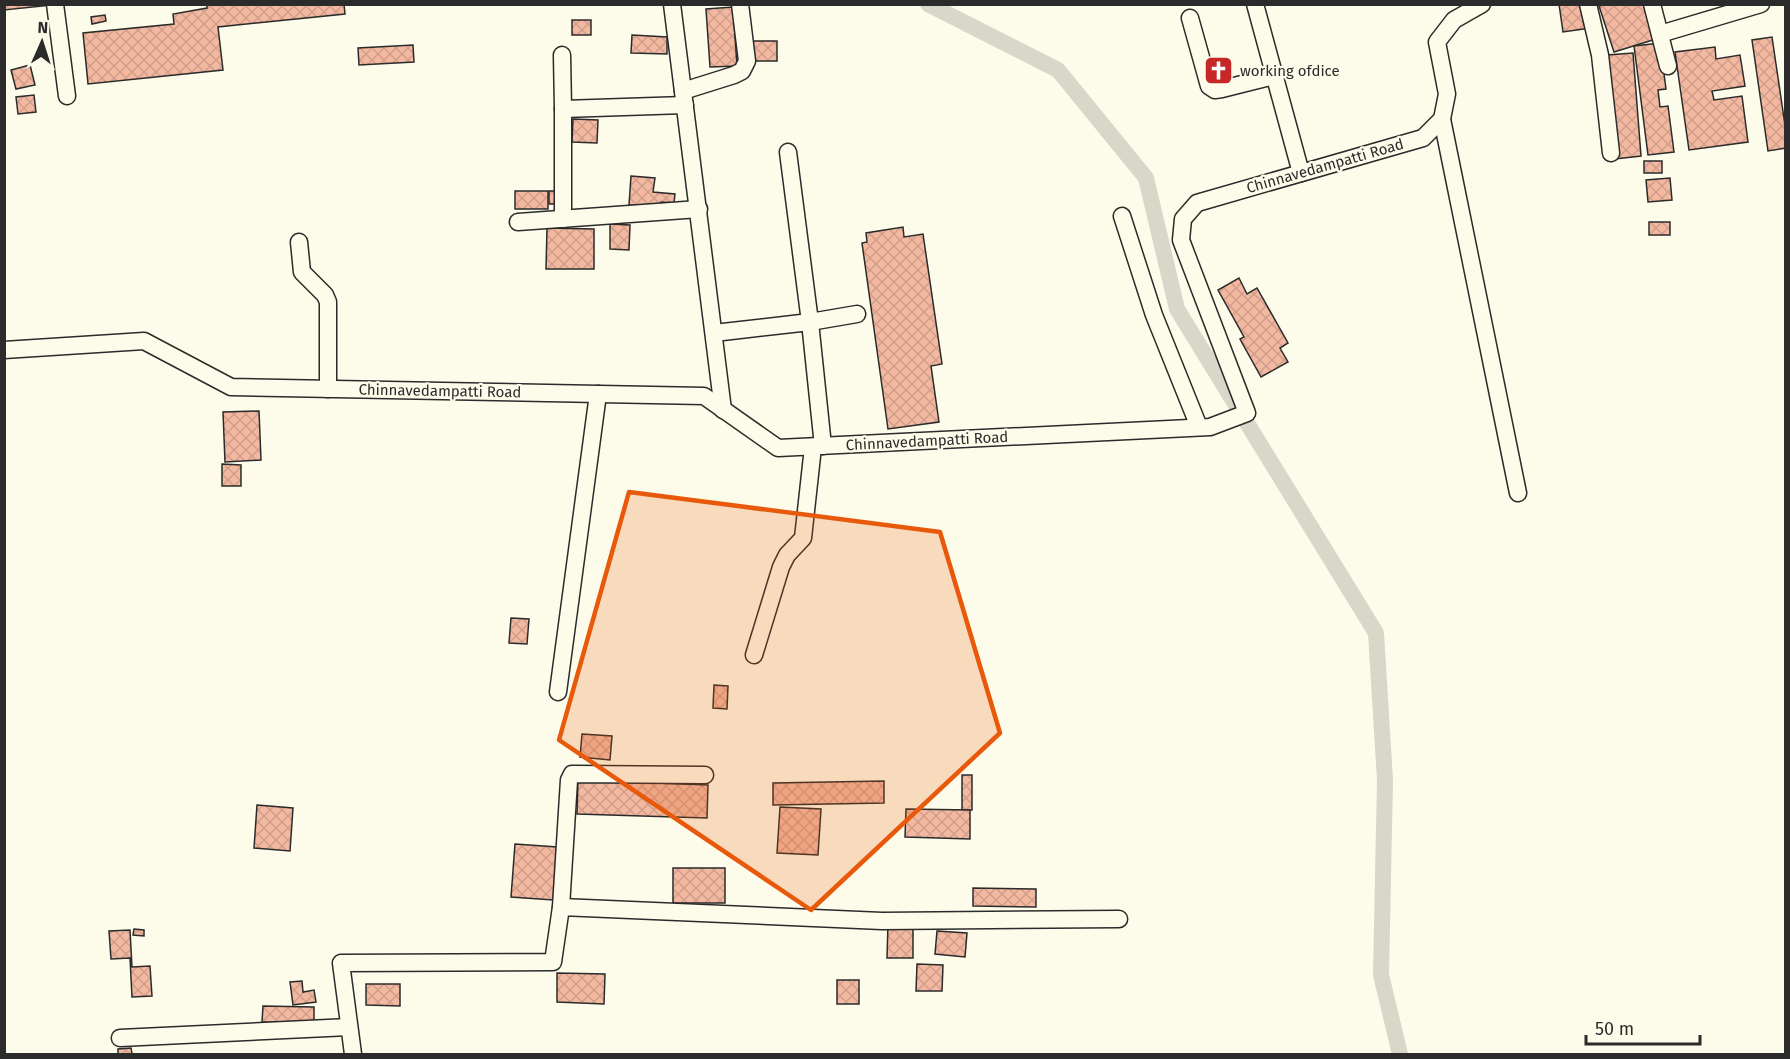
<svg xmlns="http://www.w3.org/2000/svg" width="1790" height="1059" viewBox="0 0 1790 1059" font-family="'Fira Sans',sans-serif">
	<defs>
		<pattern id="building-cross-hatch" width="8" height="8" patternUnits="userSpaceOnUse" patternTransform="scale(1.5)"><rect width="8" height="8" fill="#f2b8a0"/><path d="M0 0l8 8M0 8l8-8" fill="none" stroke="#d09e8a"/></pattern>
	</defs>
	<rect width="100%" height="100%" fill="#fdfbea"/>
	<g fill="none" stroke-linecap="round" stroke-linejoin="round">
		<!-- canal -->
		<polyline stroke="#d8d7c9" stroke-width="16" points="928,4 1058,70 1146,178 1177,309 1376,633 1385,780 1381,975 1400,1054"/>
	</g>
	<!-- building -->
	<g fill="url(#building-cross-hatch)" stroke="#2b2b2b" stroke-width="1.5">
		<polygon points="4,4 52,5 4,10"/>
		<polygon points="207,4 344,4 345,14 218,27 223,70 88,84 83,33 174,24 173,14 207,8"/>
		<polygon points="1559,4 1586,4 1590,28 1563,32"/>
		<polygon points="1606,4 1646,4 1656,39 1614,52 1599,6"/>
		<polygon points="733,7 737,66 710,67 706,9"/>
		<polygon points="105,15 106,21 92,24 91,17"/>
		<rect x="572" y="20" width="19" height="15"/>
		<polygon points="632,35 667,37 667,54 631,53"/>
		<polygon points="1772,37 1786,132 1786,148 1768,151 1752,40"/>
		<rect x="753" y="41" width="24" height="20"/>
		<polygon points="1660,43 1666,89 1658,90 1660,107 1668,106 1674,152 1648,155 1634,46"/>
		<polygon points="413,45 414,62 359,65 358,48"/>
		<polygon points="1715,47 1716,59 1740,55 1745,86 1712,91 1714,100 1742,96 1748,142 1689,150 1675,52"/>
		<polygon points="1633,53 1641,156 1615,159 1607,55"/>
		<polygon points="30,65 35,85 16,89 11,70"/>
		<polygon points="34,95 36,112 18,114 16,97"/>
		<polygon points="573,119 598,120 597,143 572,142"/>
		<rect x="1644" y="161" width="18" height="12"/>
		<polygon points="631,176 655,178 653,192 675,194 674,203 661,202 660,207 629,205"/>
		<polygon points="1670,178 1672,200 1648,202 1646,180"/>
		<rect x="515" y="191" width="33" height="18"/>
		<rect x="549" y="191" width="10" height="13"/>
		<rect x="1649" y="222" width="21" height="13"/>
		<polygon points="610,224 630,225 629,250 610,249"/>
		<polygon points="903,227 904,237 923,234 942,364 931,366 939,422 888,429 862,243 867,242 866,233"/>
		<polygon points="547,228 594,229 594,269 546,269"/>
		<polygon points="1239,278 1247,294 1257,288 1288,343 1280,348 1288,362 1261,377 1240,339 1244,337 1218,290"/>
		<polygon points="259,411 261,460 225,462 223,412"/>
		<polygon points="222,464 241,465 241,486 222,486"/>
		<polygon points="511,618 529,619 527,644 509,643"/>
		<polygon points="714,685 728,686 727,709 713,708"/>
		<polygon points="582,734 612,736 610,760 580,757"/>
		<rect x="962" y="775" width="10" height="35"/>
		<polygon points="578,780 708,785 707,818 577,814"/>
		<polygon points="884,781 884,803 773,805 773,783"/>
		<polygon points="257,805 293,808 290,851 254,848"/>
		<polygon points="780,807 821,809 818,855 777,853"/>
		<polygon points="906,809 970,810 970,839 905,837"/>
		<polygon points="515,844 557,847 553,900 511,897"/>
		<rect x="673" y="868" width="52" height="35"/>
		<polygon points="973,888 1036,889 1036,907 973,906"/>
		<polygon points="888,923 913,923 913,958 887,958"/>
		<polygon points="134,929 144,930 144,936 133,935"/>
		<polygon points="130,930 132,967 150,966 152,996 132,997 130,958 111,959 109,931"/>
		<polygon points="937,931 967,933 965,957 935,954"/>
		<polygon points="917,964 943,965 942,991 916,991"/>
		<polygon points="557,973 605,974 604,1004 557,1002"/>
		<rect x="837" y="980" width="22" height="24"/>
		<polygon points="302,981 303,992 314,990 316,1002 293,1005 290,982"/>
		<polygon points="366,984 400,984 400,1006 366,1005"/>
		<polygon points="263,1006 314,1007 314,1023 262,1022"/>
		<polygon points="131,1048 132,1054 118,1054 118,1049"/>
	</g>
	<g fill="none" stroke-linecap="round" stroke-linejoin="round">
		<defs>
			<g id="minor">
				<polyline points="55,4 67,96"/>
				<polyline points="672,4 723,410"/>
				<polyline points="1255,4 1301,173"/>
				<polyline points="1588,4 1600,55 1611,153"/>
				<polyline points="1652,4 1668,66"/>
				<polyline points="1190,18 1209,86 1215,90 1222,89 1274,76"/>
				<polyline points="1660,34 1761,4"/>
				<polyline points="562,55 563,109"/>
				<polyline points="683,91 734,75 742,71 747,61 740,4"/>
				<polyline points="1442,119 1518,493"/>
				<polyline points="788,152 810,322 857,314"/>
				<polyline points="1122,216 1154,315 1199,427"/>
				<polyline points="563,219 563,109 685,105"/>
				<polyline points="518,222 699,209"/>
				<polyline points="299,242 302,272 325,295 328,302 328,389"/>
				<polyline points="714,333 810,322 823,446"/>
				<polyline points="4,350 144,341 231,387 704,396 778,448 1210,427 1247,413 1181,240 1183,219 1197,203 1423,138 1442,119 1447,94 1437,42 1454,20 1482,4"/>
				<polyline points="754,655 781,567 787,555 803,538 813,447"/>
				<polyline points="558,692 598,394"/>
				<polyline points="561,907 569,780 572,774 705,775"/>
				<polyline points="120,1038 349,1027"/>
				<polyline points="353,1054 341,963 553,962 561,907 882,921 1119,919"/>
			</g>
		</defs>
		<!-- minor casing -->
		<use href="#minor" stroke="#2b2b2b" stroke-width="19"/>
		<!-- minor -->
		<use href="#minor" stroke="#fdfbea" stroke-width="16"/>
	</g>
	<!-- marked area -->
	<path fill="#e8590c" fill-opacity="0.2" stroke="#e8590c" stroke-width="4.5" stroke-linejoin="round" d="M 629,492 L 940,532 L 1000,733 L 811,910 L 559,740 Z"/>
	<!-- icons -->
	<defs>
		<symbol id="church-square" viewBox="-11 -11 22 22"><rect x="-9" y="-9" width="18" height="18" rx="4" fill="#c62828" stroke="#fdfbea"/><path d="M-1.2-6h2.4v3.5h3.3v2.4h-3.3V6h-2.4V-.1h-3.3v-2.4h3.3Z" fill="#fff"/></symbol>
	</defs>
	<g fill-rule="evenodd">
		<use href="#church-square" x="1202" y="54" width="33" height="33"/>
	</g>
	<g text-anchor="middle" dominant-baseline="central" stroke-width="4.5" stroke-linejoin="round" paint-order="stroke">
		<!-- poi labels -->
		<g font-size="15" fill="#2b2b2b" stroke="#fdfbea" text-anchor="start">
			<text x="1240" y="71">working ofdice</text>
		</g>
		<!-- street labels -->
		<g font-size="15" fill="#2b2b2b" stroke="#fdfbea">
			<text transform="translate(1325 166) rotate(-16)">Chinnavedampatti Road</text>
			<text transform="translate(440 391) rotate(1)">Chinnavedampatti Road</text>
			<text transform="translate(927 441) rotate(-3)">Chinnavedampatti Road</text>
		</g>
	</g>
	<!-- border -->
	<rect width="1790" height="1059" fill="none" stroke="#2b2b2b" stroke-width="12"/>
	<!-- north arrow -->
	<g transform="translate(42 42) rotate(3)" stroke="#fdfbea" stroke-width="4.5" paint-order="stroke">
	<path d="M0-4.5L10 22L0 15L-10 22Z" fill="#2b2b2b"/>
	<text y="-9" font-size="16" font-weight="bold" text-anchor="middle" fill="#2b2b2b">N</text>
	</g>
	<!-- scale -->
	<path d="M1586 1035v9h114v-9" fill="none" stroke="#2b2b2b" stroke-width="3"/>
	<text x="1595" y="1035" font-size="18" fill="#2b2b2b" stroke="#fdfbea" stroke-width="4.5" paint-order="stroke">50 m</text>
</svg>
